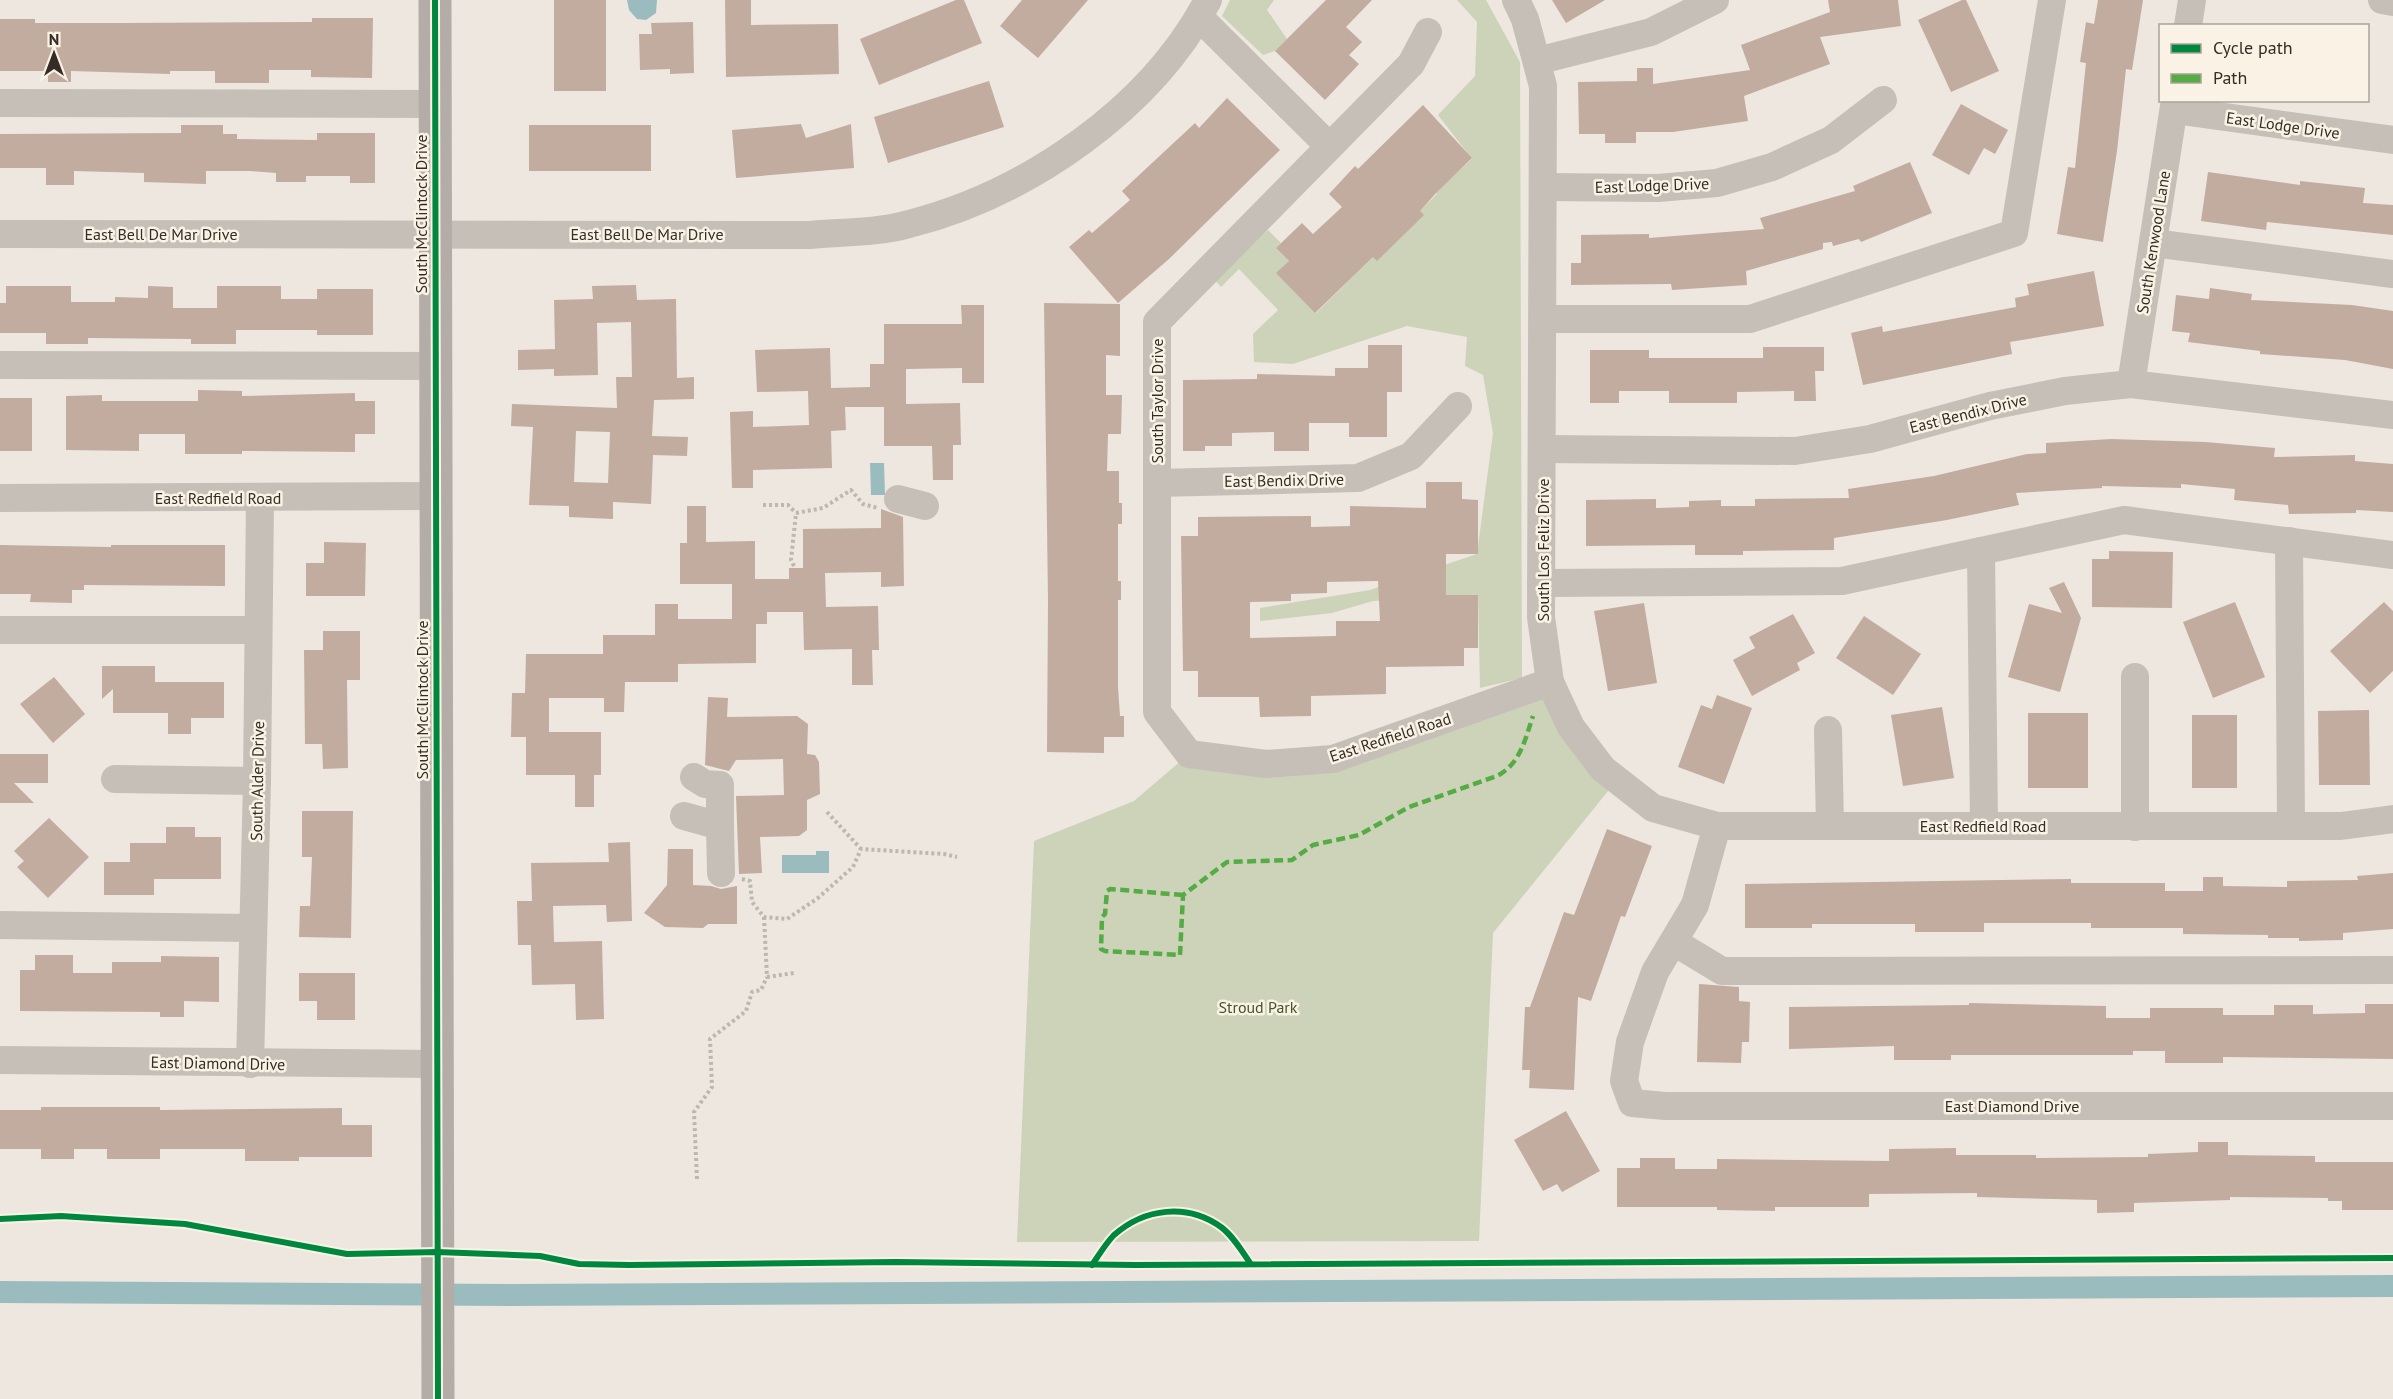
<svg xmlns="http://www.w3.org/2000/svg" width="2393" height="1399" viewBox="0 0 2393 1399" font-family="'PT Sans',sans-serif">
	<rect width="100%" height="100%" fill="#ede7df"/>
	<!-- green -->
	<g fill="#ccd3b8">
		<polygon points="1230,0 1274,0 1267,10 1287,39 1275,51 1263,55 1222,16"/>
		<polygon points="1457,0 1486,0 1520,62 1522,678 1480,688 1478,595 1373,601 1332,613 1260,621 1260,608 1370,590 1477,554 1493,433 1483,375 1465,366 1467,337 1407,326 1293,364 1254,362 1253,334 1278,310 1239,269 1221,287 1214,279 1268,230 1281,243 1276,248 1289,261 1277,273 1316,313 1437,194 1428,185 1453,176 1472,159 1438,115 1475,76 1477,22"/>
		<polygon points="1550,682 1617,780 1493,933 1479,1241 1017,1242 1034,841 1134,801 1189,754 1266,764"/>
	</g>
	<!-- water -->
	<g fill="#9abcbf">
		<polygon points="627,0 657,0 656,13 646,20 637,19 629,10"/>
		<polygon points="870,463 884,463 885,495 871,495"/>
		<polygon points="816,851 829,851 829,873 782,873 782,855 816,855"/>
	</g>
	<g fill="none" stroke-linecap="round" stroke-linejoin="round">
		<!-- canal -->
		<polyline stroke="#9abcbf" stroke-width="22" points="0,1292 511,1295 2393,1286"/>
	</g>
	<!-- building -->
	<g fill="#c2ac9f" fill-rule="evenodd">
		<rect x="554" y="0" width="52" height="91"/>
		<polygon points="725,0 751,0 751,25 838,24 839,74 726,77"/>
		<polygon points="956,0 964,0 982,43 879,85 860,39"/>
		<polygon points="1022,0 1088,0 1038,58 1000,26"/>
		<polygon points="1326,0 1372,0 1346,27 1362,42 1349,55 1359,64 1325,100 1275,51"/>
		<polygon points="1552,0 1605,0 1566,23"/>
		<polygon points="1828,0 1898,0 1901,26 1820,37 1830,64 1744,96 1748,121 1673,132 1636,132 1636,143 1605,143 1605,134 1579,134 1578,82 1637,81 1637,68 1653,68 1653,84 1750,70 1741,45 1830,12"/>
		<polygon points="1962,0 1966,0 1999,71 1951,92 1918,20"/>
		<polygon points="2098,0 2143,0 2132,70 2126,69 2117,151 2103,242 2057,234 2068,167 2075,168 2086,63 2080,62 2086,22 2094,24"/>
		<polygon points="312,18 373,18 372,78 311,77 311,70 269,70 269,83 215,83 215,71 170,71 170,74 71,71 71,82 48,82 48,71 0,71 0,19 35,19 35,23 121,23 312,22"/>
		<polygon points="693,22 694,73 670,74 670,69 640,70 639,34 652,34 651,23"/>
		<polygon points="989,81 1004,127 888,163 874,117"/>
		<polygon points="1227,98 1280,150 1169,259 1118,303 1069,247 1089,230 1092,233 1130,200 1122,191 1195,123 1199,128"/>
		<polygon points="1961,104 2008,130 1995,154 1984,148 1969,175 1932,155"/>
		<polygon points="1423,105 1472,158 1436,193 1420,211 1424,215 1377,261 1373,257 1315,313 1276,273 1289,261 1276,248 1302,223 1313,234 1342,207 1329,194 1355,166 1358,169"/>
		<polygon points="801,124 806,138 851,124 854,168 736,178 732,130"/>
		<polygon points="181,125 223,125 223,134 237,134 237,139 317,140 317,133 375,133 375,183 350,183 350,176 306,176 306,182 276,182 276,173 250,171 206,171 206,184 144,182 144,173 74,171 74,185 46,185 46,168 0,168 0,134 181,133"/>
		<rect x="529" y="125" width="122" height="46"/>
		<polygon points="1910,162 1932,213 1861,242 1859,239 1833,246 1832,242 1823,243 1823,249 1746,271 1747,285 1672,290 1671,284 1571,285 1571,263 1581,263 1581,235 1649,234 1649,238 1764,229 1760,218 1855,191 1853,186"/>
		<polygon points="2208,172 2300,185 2300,181 2365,188 2363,203 2393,205 2393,235 2267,222 2266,230 2201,221"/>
		<polygon points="2094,271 2104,326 2010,342 2012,354 1863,385 1851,333 1882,326 1883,332 2016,307 2015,298 2029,295 2027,284"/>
		<path d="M 636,285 L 637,300 L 676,299 L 677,378 L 694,377 L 694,399 L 654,400 L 652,436 L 688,437 L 687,456 L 653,455 L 651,504 L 613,502 L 613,519 L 569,517 L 569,506 L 529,505 L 533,427 L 511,426 L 512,404 L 617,408 L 616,377 L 632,377 L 631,322 L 597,323 L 598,375 L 554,376 L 554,369 L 518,370 L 518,350 L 555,349 L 554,300 L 593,299 L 592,286 ZM 576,431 L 610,432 L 608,483 L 574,482 Z"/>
		<polygon points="6,286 71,286 71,302 115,302 115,297 148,298 148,286 173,287 173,308 217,308 217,286 281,286 281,299 317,299 317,289 373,289 373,335 317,335 317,330 236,330 236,344 191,344 191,339 88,338 88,344 46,344 46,333 0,333 0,303 6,303"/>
		<polygon points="2210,288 2252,294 2251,300 2352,305 2393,311 2393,369 2345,360 2260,354 2260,351 2188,342 2190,333 2172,331 2176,295 2209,299"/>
		<polygon points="1044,303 1120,304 1120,356 1106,355 1106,395 1122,395 1121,434 1108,434 1107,471 1119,471 1119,503 1122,503 1122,524 1118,524 1118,581 1121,581 1121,600 1118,600 1118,687 1120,716 1124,716 1124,737 1104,737 1104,753 1047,752 1048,600"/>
		<polygon points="961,305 984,305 984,383 962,383 962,368 906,369 906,404 960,403 961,445 953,445 953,480 933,480 932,446 884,446 884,407 845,407 846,430 831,431 832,468 753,470 753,488 732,488 730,412 753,411 753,427 809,425 808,391 757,392 755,350 830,348 831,388 870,387 870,364 884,364 884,324 962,324"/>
		<polygon points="1368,345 1402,345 1402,392 1387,392 1387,437 1349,437 1349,423 1309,423 1309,451 1274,451 1274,432 1232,433 1232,446 1205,446 1205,451 1183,451 1183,380 1257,379 1257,374 1335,376 1335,368 1368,368"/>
		<polygon points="1763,347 1824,347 1824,371 1815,371 1816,401 1794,401 1794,391 1737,392 1737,403 1669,403 1669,391 1619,391 1619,403 1590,403 1590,350 1649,350 1649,358 1763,358"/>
		<polygon points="198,390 242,391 242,396 355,393 355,401 375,401 375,434 355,434 355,452 242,451 242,454 185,454 185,434 139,434 139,451 66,450 66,396 102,395 102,401 198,401"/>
		<rect x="0" y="398" width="32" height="53"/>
		<polygon points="2111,439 2205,442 2275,448 2274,457 2355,455 2355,461 2393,464 2393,512 2356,510 2356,513 2289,514 2288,505 2234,500 2235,489 2181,484 2181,488 2102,486 2102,488 2016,493 2019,505 1947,520 1834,538 1834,550 1743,551 1743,555 1695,555 1695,545 1586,546 1586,500 1656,499 1656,508 1689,507 1689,501 1721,500 1721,506 1755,506 1755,499 1849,498 1848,489 1934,476 2027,454 2046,453 2046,443"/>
		<path d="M 1426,482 L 1462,482 L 1462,499 L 1478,500 L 1478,554 L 1446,554 L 1446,595 L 1478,595 L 1478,648 L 1464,648 L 1464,666 L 1386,667 L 1386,694 L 1311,696 L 1311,716 L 1260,717 L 1259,697 L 1198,697 L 1198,671 L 1183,671 L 1181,536 L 1198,536 L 1198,517 L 1311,516 L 1311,527 L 1350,526 L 1350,506 L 1426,508 ZM 1378,581 L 1380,621 L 1336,621 L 1336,636 L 1250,638 L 1250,602 L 1291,601 L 1291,594 L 1327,593 L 1327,582 Z"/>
		<polygon points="687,506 706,506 706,542 755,541 755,579 789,579 789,568 803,568 803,529 881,528 881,509 903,517 904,586 881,587 881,572 825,573 826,607 878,606 879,650 872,650 873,685 852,685 852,649 804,650 803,612 767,612 767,624 756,624 756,663 678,664 678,682 625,682 624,712 604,712 604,698 549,698 549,732 601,732 601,775 594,775 594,807 575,807 575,775 526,775 526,737 511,737 512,693 525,693 526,654 603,654 603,635 655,635 655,604 678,604 678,619 732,619 732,584 680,584 680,543 687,543"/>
		<polygon points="324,542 366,543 365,596 306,596 306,563 324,563"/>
		<polygon points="0,545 111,547 111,545 225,545 225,586 84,585 84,590 72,590 72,603 30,602 31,594 0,594"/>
		<polygon points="2109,551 2173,552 2172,608 2092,607 2092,559 2109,559"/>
		<polygon points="2064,582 2081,618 2060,692 2008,677 2029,604 2062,613 2049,588"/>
		<polygon points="2235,602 2265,677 2213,698 2183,622"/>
		<polygon points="2384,602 2393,611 2393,671 2370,693 2330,651"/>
		<polygon points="1644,603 1657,683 1608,691 1594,611"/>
		<polygon points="1793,614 1815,653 1797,663 1800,670 1752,696 1733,660 1755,648 1749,637"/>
		<polygon points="1864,616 1921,654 1893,695 1836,658"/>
		<polygon points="323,631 360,631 360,680 347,680 348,768 323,769 322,744 305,744 304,650 323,650"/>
		<polygon points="102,666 155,666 155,682 224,682 224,718 191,718 191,734 168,734 168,713 113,713 113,689 102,699"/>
		<polygon points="54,677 85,714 53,743 20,704"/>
		<polygon points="1717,695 1752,708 1724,784 1678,767 1701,705 1712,709"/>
		<polygon points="708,697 728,698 727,717 797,716 808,724 807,754 815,755 819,762 820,794 807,800 807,830 799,836 760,837 762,873 739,874 736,796 784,795 783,759 736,760 729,771 705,765"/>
		<polygon points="1942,707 1954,778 1903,786 1891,715"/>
		<polygon points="2369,710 2370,785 2319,785 2318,711"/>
		<rect x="2028" y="713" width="60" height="75"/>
		<rect x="2192" y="715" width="45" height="73"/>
		<polygon points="0,754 48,754 48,783 14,783 34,803 0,803"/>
		<polygon points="302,811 353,811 351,938 299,937 300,906 310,906 312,857 302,857"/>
		<polygon points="49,818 89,857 48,898 17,867 24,861 14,851"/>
		<polygon points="166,827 195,827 195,837 221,837 221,879 154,879 154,895 104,895 104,862 130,862 130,843 166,843"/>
		<polygon points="1607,829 1652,846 1625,917 1621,916 1591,1001 1578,997 1574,1090 1529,1088 1530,1070 1522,1070 1525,1007 1530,1007 1564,912 1574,915"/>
		<polygon points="630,842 632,921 607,922 606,905 553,906 554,942 602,941 604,1019 576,1020 575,984 532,985 531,945 518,945 517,901 532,901 531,863 609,862 608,843"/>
		<polygon points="668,849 693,849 693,885 711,886 721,889 737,886 737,924 708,924 703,928 665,927 644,913 667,885"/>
		<polygon points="2393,873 2393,929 2343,933 2343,940 2299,941 2299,938 2268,938 2268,935 2183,934 2183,928 2091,928 2091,923 1984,923 1984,932 1915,932 1915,924 1812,924 1812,928 1745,928 1745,884 2071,879 2071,883 2165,883 2165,891 2203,891 2203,877 2223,877 2223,886 2287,887 2287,881 2358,880 2357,876"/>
		<polygon points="35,955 73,955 73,973 112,973 112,962 161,962 161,956 219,957 219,1002 184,1001 184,1017 160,1017 160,1012 20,1011 20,970 35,970"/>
		<polygon points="299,973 355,973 355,1020 317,1020 317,1001 299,1001"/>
		<polygon points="1699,984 1739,987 1739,1001 1750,1002 1749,1042 1742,1042 1741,1063 1697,1062"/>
		<polygon points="1969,1003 2106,1006 2106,1018 2150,1018 2150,1008 2223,1008 2223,1015 2274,1015 2274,1005 2313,1005 2313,1014 2365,1013 2365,1004 2393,1004 2393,1059 2223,1057 2223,1063 2165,1063 2165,1051 2133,1051 2133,1055 1951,1055 1951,1060 1894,1060 1894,1046 1789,1049 1789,1007 1969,1005"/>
		<polygon points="41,1107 160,1107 160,1110 342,1108 342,1125 372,1125 372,1157 299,1157 299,1161 245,1161 245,1149 160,1149 160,1159 107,1159 107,1149 74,1149 74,1159 41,1159 41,1149 0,1149 0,1110 41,1110"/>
		<polygon points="1566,1111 1600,1171 1562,1192 1557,1184 1543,1191 1514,1140"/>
		<polygon points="2198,1142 2228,1142 2228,1155 2315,1156 2315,1162 2393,1162 2393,1210 2342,1210 2342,1201 2328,1201 2328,1198 2230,1197 2230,1200 2134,1203 2134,1212 2097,1213 2097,1200 1977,1197 1977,1193 1869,1194 1869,1207 1775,1207 1775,1211 1717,1210 1717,1207 1617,1207 1617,1168 1640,1168 1640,1158 1675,1158 1675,1169 1717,1169 1717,1159 1889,1161 1889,1149 1956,1148 1956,1155 2036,1155 2036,1158 2148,1157 2148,1154 2198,1152"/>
	</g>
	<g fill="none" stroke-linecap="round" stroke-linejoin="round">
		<!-- path -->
		<g stroke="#beb7b0" stroke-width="4" stroke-dasharray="3 3" stroke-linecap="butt">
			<polyline points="763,505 788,505 796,513"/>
			<polyline points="796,513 823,508 851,490 863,504 878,508"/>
			<polyline points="794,566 791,560 796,513"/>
			<polyline points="827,812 861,849"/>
			<polyline points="742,879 750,881 752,902 764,917 787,919 818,898 853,867 861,849 944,854 957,857"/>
			<polyline points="764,917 767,977 794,973"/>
			<polyline points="697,1179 694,1112 712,1087 710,1039 746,1011 752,992 761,990 767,977"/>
		</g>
		<!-- minor -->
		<g stroke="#c5bfb8" stroke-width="28">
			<polyline points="1516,0 1525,19 1543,86 1541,617 1550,682 1571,727 1603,769 1653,808 1717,826 2341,826 2393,819"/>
			<polyline points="2382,0 2393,2"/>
			<polyline points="1199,17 1329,146"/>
			<polyline points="2188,26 2192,0"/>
			<polyline points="1428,32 1411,64 1157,322 1157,712 1189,754 1266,764 1333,759 1550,682"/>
			<polyline points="1537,61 1651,32 1715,0"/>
			<polyline points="0,103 435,104"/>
			<polyline points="2174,110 2393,140"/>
			<polyline points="1543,187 1658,188 1717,183 1772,167 1831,140 1883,100"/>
			<path d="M 0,234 L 810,235 C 842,232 878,233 909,224 C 1027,194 1151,109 1208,0"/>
			<polyline points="2153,243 2393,274"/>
			<polyline points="1543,319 1750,319 2014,233 2052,0"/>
			<polyline points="0,365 435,366"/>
			<polyline points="2131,384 2175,100"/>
			<polyline points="1543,449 1795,451 1870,439 1990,406 2065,391 2131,384 2393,415"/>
			<polyline points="1157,483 1358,478 1411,456 1458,406"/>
			<polyline points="0,498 435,496"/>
			<polyline points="898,499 925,506"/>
			<polyline points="2289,541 2291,826"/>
			<polyline points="1981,551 1984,826"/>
			<polyline points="1541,583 1842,581 2124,520 2393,555"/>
			<polyline points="0,630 258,630"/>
			<polyline points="2135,677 2135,827"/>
			<polyline points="1828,730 1830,826"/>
			<polyline points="694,777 705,784 720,785 720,826"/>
			<polyline points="115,779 257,781"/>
			<polyline points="684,816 720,826 721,873"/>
			<polyline points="1717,826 1695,905 1655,972 1630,1042 1624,1081 1632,1103 1665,1106 2393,1106"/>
			<polyline points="0,925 253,928"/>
			<polyline points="1674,942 1722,971 2393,970"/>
			<polyline points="0,1060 437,1064"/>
			<polyline points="250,1064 257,781 260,498"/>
		</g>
		<!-- major -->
		<polyline stroke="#b4ada7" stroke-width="33" points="435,0 438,1399"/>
		<!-- quiet -->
		<path stroke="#55ab44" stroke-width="4.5" stroke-dasharray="9 4.5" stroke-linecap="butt" d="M 1183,895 L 1110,889 L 1107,891 L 1105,914 L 1102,917 L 1101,949 L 1105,951 L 1180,955 L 1183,895 L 1227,862 L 1292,860 L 1313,845 L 1359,835 L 1409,807 L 1497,776 C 1520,764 1525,740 1533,716"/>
		<defs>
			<g id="cycleway">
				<polyline points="435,0 438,1399"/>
				<polyline points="0,1219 61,1216 185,1224 347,1254 437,1252 540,1256 579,1264 629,1265 896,1262 1135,1265 2393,1258"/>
				<path d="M 1092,1265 C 1099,1255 1106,1243 1114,1235 C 1145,1208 1187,1203 1221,1227 C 1233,1236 1242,1251 1250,1263"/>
			</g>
		</defs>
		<!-- cycleway casing -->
		<use href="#cycleway" stroke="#faf2e5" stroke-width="10"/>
		<!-- cycleway -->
		<use href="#cycleway" stroke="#00873e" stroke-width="6"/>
	</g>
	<g text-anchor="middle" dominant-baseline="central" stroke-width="5" stroke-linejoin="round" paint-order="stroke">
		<!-- street labels -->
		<g font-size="16" fill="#362c26" stroke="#faf2e5">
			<text transform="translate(2283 125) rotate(8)">East Lodge Drive</text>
			<text transform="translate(1652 185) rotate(-2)">East Lodge Drive</text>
			<text transform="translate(421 214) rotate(-90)">South McClintock Drive</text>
			<text x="161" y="234">East Bell De Mar Drive</text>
			<text x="647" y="234">East Bell De Mar Drive</text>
			<text transform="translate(2153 242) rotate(-81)">South Kenwood Lane</text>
			<text transform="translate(1157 401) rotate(-90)">South Taylor Drive</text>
			<text transform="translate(1968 413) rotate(-14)">East Bendix Drive</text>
			<text transform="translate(1284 480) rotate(-1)">East Bendix Drive</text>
			<text x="218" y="498">East Redfield Road</text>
			<text transform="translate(1543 550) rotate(-90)">South Los Feliz Drive</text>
			<text transform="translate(422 700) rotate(-90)">South McClintock Drive</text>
			<text transform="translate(1390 737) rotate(-18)">East Redfield Road</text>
			<text transform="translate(257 781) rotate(-89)">South Alder Drive</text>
			<text x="1983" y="826">East Redfield Road</text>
			<text transform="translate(218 1063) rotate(1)">East Diamond Drive</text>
			<text x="2012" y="1106">East Diamond Drive</text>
		</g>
		<!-- park labels -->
		<g font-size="16" fill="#425628" stroke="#faf2e5">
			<text x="1258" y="1007">Stroud Park</text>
		</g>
	</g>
	<!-- legend -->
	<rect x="2159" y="24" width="210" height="78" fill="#faf2e5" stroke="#aca399" stroke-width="1.5"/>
	<rect x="2171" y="44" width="30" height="9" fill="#00873e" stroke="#aca399" stroke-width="1.5"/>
	<text x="2213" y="54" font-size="18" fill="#362c26">Cycle path</text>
	<rect x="2171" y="74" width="30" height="9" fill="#55ab44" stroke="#aca399" stroke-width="1.5"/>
	<text x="2213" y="84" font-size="18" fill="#362c26">Path</text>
	<!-- north arrow -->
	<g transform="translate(54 54)" stroke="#faf2e5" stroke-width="4.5" paint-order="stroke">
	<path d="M0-4.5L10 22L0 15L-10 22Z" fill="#362c26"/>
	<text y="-9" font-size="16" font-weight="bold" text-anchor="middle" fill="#362c26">N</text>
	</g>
</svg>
